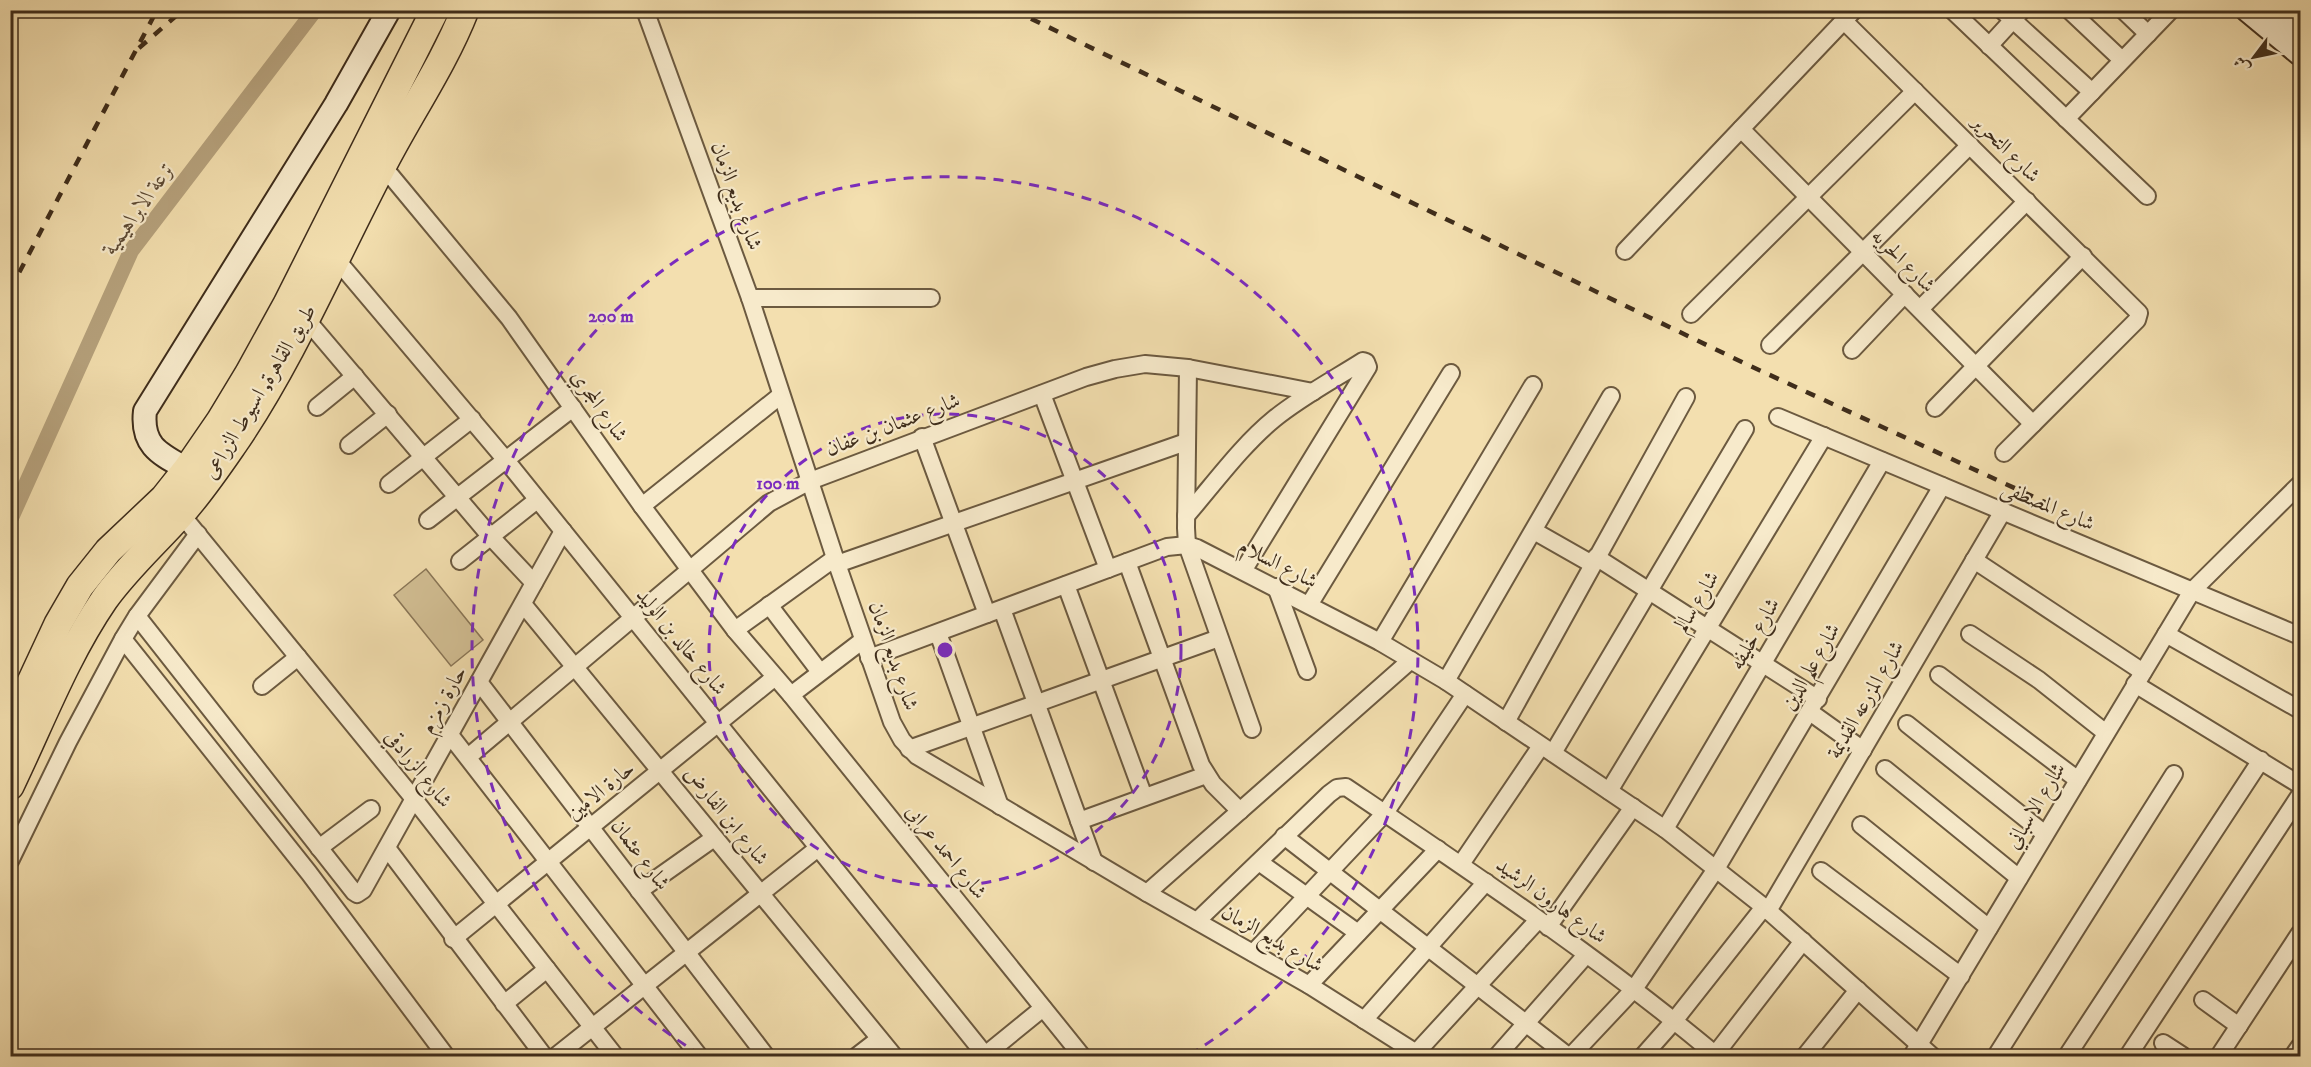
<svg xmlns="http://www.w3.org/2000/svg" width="2311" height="1067" viewBox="0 0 2311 1067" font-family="'IM FELL DW Pica',Amiri,serif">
	<rect width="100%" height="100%" fill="#f3dfaf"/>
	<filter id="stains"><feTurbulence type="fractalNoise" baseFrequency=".00333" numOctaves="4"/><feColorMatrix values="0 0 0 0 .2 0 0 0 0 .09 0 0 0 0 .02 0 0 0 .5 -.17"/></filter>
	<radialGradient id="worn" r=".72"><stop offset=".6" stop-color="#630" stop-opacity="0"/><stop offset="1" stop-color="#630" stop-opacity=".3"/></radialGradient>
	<!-- green -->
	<polygon fill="#d4c196" stroke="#8a7758" stroke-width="1.5" points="426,569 483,640 451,666 394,595"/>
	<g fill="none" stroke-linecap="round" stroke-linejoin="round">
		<!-- canal -->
		<polyline stroke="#b6a27d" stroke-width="16" points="10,520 131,251 315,10"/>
		<defs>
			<g id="minor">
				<polyline points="645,10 750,298 835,558 892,722 902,740 917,756 1147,893 1309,985 1421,1056"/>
				<polyline points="1952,10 2147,196"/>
				<polyline points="2002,10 2092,92"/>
				<polyline points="2069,10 2122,60"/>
				<polyline points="2123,10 2148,34"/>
				<polyline points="1844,21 2139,313 2137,320 2004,453"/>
				<polyline points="1989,46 2022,10"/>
				<polyline points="2066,119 2171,10"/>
				<polyline points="1741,129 2033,424"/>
				<polyline points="382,165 509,318 642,506 735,630 791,695 1082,1056"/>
				<polyline points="1625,251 1854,10"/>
				<polyline points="336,259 505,459 986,1056"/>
				<polyline points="750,298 931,298"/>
				<polyline points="1920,309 2027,201"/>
				<polyline points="1691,314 1915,91"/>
				<polyline points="306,319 491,537 534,583"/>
				<polyline points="1770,345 1970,145"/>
				<polyline points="1852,350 1905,294"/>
				<polyline points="1188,368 1186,528 1187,545 1252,729"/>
				<polyline points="1042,394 1108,569"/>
				<polyline points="317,407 355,376"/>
				<polyline points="1935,408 2083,256"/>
				<polyline points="1778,417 2300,636"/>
				<polyline points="922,437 987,614"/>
				<polyline points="349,445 388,414"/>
				<polyline points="389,484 472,419"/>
				<polyline points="642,506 781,395"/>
				<polyline points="181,514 414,799 615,1056"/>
				<path d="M 1186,516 C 1213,485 1242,445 1274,419 C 1301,397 1333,380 1363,361 L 1366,362 L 1368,367 L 1243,571"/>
				<polyline points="428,520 573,408"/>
				<polyline points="1534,531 1592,564"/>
				<polyline points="1596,557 1818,699"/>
				<polyline points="1974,560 2143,672"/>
				<polyline points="460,561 537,500"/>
				<polyline points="1127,562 1201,765 1213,784 1240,811"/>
				<polyline points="837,564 1186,442"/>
				<polyline points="1066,585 1144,797"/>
				<polyline points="1276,587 1307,671"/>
				<polyline points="523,604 894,1056"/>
				<polyline points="769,605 820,672"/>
				<polyline points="1309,605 1451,373"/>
				<polyline points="1002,609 1094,862"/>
				<polyline points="137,616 354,892 357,894 363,890 563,531"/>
				<polyline points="735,630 835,558"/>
				<polyline points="938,633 1000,806"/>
				<polyline points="1970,634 2039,680 2106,733"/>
				<polyline points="2166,634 2300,710"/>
				<polyline points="123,639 309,873 446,1056"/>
				<polyline points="1380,642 1533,385"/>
				<polyline points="869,658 1167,547 1187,545 1197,548 1380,642 1446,681 1665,829 1764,907 1932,1056"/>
				<polyline points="1939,675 2078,780"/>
				<polyline points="1446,681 1611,396"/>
				<polyline points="479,682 766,1056"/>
				<polyline points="2135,684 2300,785"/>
				<polyline points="262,686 298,657"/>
				<polyline points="791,695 863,640"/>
				<polyline points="1810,712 1863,750"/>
				<polyline points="1506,722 1686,397"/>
				<polyline points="1907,724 2045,834"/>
				<polyline points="450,735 699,1056"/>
				<polyline points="909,749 1219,638"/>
				<polyline points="1553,753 1745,429"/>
				<polyline points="468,757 769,503 810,481 1086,377 1115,369 1145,364 1188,368 1313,392"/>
				<polyline points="1885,769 2019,878"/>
				<polyline points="1609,791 1824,436"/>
				<polyline points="1079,821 1206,775"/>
				<polyline points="1861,825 1989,928"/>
				<polyline points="1665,829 1882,461"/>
				<polyline points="1284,836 1568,1056"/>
				<polyline points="319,848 371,809"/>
				<polyline points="387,848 544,1056"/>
				<polyline points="10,861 68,742 123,639 137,616 198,534"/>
				<polyline points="1259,862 1358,933"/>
				<polyline points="1461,864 1541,746"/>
				<polyline points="1821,871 1961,976"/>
				<polyline points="639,891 714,838"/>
				<polyline points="1147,893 1411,660"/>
				<polyline points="1768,911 2003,511"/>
				<path d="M 1197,921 L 1329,794 L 1337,788 L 1346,787 C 1473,873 1600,958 1717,1056"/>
				<polyline points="1548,927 1633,807"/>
				<polyline points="453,939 775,677"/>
				<polyline points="1253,953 1385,813 1465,694"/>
				<polyline points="1309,985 1438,849"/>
				<polyline points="2203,1000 2239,1026"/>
				<polyline points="504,1004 547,969"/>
				<polyline points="1364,1020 1486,882"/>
				<polyline points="2163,1043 2183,1056"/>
				<polyline points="1416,1053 1538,920"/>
				<polyline points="556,1056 818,848"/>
				<polyline points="857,1056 879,1039"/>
				<polyline points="984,1056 1043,1008"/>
				<polyline points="1497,1056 1586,955"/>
				<polyline points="1571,1056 1634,989 1716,869 1942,486"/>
				<polyline points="1643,1056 1674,1021 1764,907"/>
				<polyline points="1714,1056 1803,941"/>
				<polyline points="1805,1056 1858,990"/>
				<polyline points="1912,1056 2192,591 2300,484"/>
				<polyline points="1996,1056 2174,774"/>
				<polyline points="2067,1056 2261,760"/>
				<polyline points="2128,1056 2300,795"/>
				<polyline points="2219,1056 2300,933"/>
				<polyline points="2293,1056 2300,1046"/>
			</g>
			<g id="secondary">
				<polyline points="2247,10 2300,54"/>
				<polyline points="2272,10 2300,33"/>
				<path d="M 187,469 C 160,454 141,446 145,411 L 336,104 L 389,10"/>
			</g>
			<g id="trunk">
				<polyline points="10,727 58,624 80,586 108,551 164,498 187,469 220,421 249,373 287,304 435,10"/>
				<path d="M 10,786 C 40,724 65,657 104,600 C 126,569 155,543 180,515 C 201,492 219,465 237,439 C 294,354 334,258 382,167 C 409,114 443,66 465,10"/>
			</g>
		</defs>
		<!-- minor casing -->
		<use href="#minor" stroke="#6c5a40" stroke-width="20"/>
		<!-- secondary casing -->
		<use href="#secondary" stroke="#3f2d1b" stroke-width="26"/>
		<!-- trunk casing -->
		<use href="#trunk" stroke="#3f2d1b" stroke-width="30"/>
		<!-- minor -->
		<use href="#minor" stroke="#f7eacb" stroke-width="16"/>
		<!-- secondary -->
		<use href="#secondary" stroke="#f7eacb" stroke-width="22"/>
		<!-- trunk -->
		<use href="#trunk" stroke="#f3dfaf" stroke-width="27"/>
		<!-- rail -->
		<g stroke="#3f2d1b" stroke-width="4.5" stroke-dasharray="10 10" stroke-linecap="butt">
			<polyline points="1013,10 1746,364 2049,504"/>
			<polyline points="139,48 183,10"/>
			<polyline points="10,290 157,10"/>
		</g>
	</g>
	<!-- distance rings -->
	<g fill="none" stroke="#7b2cbf" stroke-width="3" stroke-dasharray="10 8">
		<circle cx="945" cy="650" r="236"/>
		<path d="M701 1055A473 473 0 1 1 1189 1055"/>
	</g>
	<g text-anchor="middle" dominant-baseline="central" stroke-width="4.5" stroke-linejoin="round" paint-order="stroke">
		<!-- street labels -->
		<g font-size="21" fill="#3f2d1b" stroke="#f7eacb">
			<text transform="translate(2006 149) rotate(45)">شارع التحرير</text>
			<text transform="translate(736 196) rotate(70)">شارع بديع الزمان</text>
			<text transform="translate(1903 261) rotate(45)">شارع الحريه</text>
			<text transform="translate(260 392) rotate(-59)">طريق القاهرة, اسيوط الزراعى</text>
			<text transform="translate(599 406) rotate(55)">شارع المجري</text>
			<text transform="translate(893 425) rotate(-21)">شارع عثمان بن عفان</text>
			<text transform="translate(2048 506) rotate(23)">شارع المصطفى</text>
			<text transform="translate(1278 564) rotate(27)">شارع السلام</text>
			<text transform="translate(1697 602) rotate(-59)">شارع سالم</text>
			<text transform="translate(1755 634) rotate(-60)">شارع خليفه</text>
			<text transform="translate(681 642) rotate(51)">شارع خالد بن الوليد</text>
			<text transform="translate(893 656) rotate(71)">شارع بديع الزمان</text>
			<text transform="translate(1811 667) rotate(-60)">شارع علم الدين</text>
			<text transform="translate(444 700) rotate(-61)">حارة زمزم</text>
			<text transform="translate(1866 700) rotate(-60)">شارع المزرعه القديمة</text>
			<text transform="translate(418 769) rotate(51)">شارع الزرادقي</text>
			<text transform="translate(601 791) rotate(-39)">حارة الامين</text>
			<text transform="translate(2036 806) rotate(-59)">شارع الاسباني</text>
			<text transform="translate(726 816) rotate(51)">شارع ابن الفارض</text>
			<text transform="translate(946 852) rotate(51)">شارع احمد عرابى</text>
			<text transform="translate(640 855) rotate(53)">شارع عثمان</text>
			<text transform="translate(1551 901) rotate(36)">شارع هارون الرشيد</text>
			<text transform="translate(1272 939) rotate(30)">شارع بديع الزمان</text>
		</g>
		<!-- water labels -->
		<g font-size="22" font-style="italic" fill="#5d4a34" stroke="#f7eacb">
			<text transform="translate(139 208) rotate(-55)">ترعة الابراهيمية</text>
		</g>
	</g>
	<circle cx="945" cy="650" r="9" fill="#7b2cbf" stroke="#f7eacb" stroke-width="3"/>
	<g font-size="18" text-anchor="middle" font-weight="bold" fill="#7b2cbf" stroke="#f7eacb" stroke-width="4.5" stroke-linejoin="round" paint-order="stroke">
		<text x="611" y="322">200 m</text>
		<text x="778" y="489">100 m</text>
	</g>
	<!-- margin -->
	<rect width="2311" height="1067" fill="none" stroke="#f3dfaf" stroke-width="36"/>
	<rect x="12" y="12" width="2287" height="1043" fill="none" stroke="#3f2d1b" stroke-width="3"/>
	<rect x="18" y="18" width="2275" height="1031" fill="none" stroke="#3f2d1b" stroke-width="1.5"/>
	<!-- north arrow -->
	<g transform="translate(2254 57) rotate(238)" stroke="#f7eacb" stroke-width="4.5" paint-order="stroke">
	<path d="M0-4.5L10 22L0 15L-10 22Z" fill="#3f2d1b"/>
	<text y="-9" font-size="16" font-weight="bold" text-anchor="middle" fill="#3f2d1b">ش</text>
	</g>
	<rect width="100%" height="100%" filter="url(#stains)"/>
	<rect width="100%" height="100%" fill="url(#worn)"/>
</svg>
